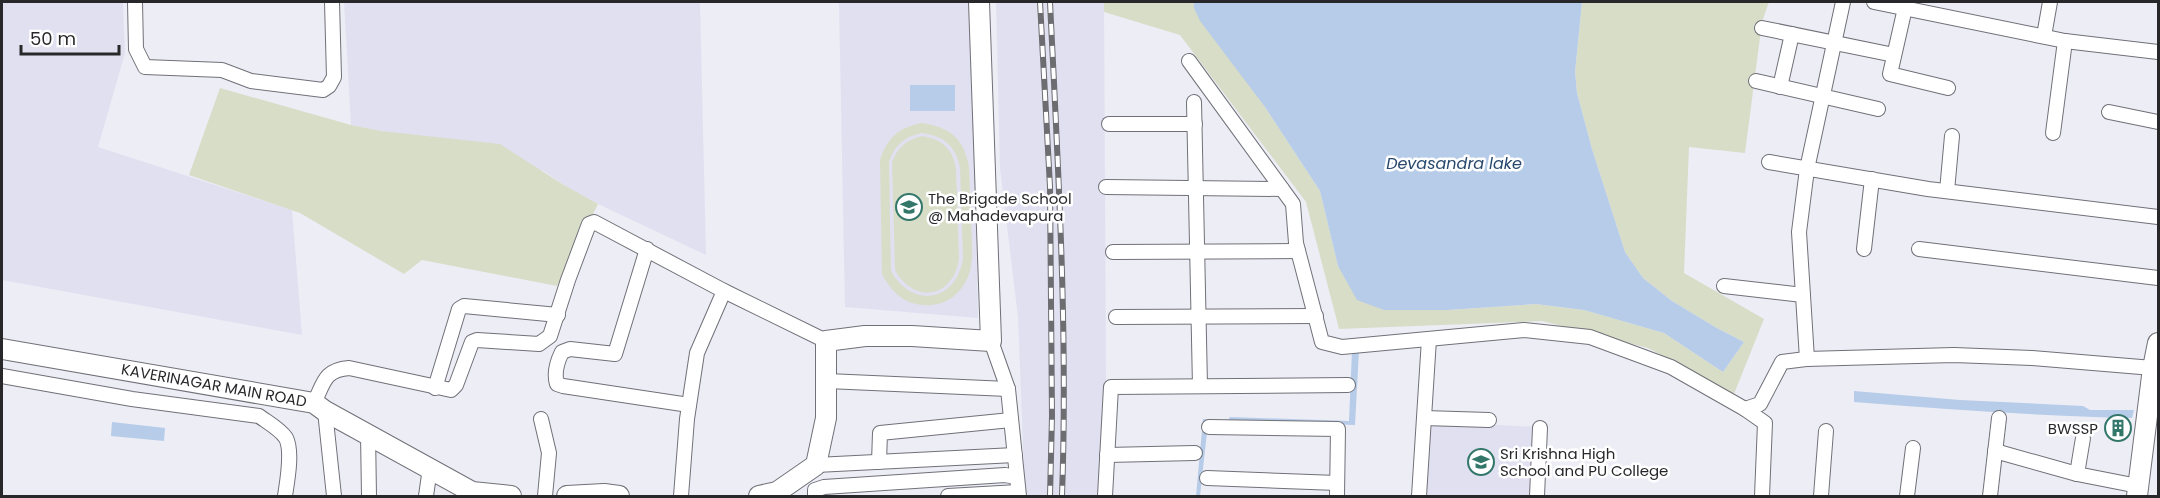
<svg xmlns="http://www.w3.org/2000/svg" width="2160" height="498" viewBox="0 0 2160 498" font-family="Poppins,sans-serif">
	<rect width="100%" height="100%" fill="#ededf6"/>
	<!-- built -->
	<g fill="#e0e0f0">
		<polygon points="2,2 123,2 125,53 98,147 292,210 302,335 2,280"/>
		<polygon points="344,2 700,2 706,255 598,204 564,185 544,171 381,131 351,125"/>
		<polygon points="839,2 971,2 978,318 845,307"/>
		<polygon points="996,2 1104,2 1106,382 1098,496 1025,496 1018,317 1000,168"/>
		<polygon points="1430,421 1536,427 1532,496 1425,496"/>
	</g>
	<!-- green -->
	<g fill="#d8ddc8" fill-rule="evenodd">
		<polygon points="1104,2 1194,2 1194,8 1265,107 1320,191 1338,266 1384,310 1448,310 1536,304 1584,310 1664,333 1723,372 1744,342 1715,327 1672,301 1643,278 1625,252 1592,149 1577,93 1575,72 1582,2 1769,2 1762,22 1745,153 1689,147 1684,273 1764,319 1734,394 1648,348 1542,321 1339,329 1306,202 1180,35 1104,12"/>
		<polygon points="220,88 351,125 381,131 500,144 564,185 598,204 557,286 422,260 404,274 300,213 189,175"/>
		<path d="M 921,123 C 950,127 964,138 969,167 C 970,186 970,204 971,223 C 972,249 977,277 954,296 C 945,303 935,306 924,305 C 903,304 891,291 882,274 L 880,160 C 888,137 897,129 921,123 ZM 922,133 C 944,136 956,146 960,168 L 963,259 C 956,302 912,309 891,271 L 889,162 C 895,145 904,137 922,133 Z"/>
		<path d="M 922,136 C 942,139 953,149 956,169 L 959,259 C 953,298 914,305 895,270 L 892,162 C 898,147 906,140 922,136 Z"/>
	</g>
	<!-- water -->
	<g fill="#b7cce8">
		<polygon points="1194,2 1582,2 1575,72 1577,93 1592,149 1625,252 1643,278 1672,301 1715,327 1744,342 1723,372 1664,333 1584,310 1536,304 1448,310 1384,310 1357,300 1338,266 1320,191 1265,107 1200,21 1194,8"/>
		<rect x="910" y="85" width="45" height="26"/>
		<polygon points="1352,350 1359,351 1355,425 1233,421 1208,423 1200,496 1196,496 1203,419 1228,420 1230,417 1349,421"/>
		<path d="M 1854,391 L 1960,400 L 2083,406 L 2090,410 L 2134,410 L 2132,418 C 2039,416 1946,409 1854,402 Z"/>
		<polygon points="112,422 165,428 164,441 111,436"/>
	</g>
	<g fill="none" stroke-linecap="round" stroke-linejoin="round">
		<defs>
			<g id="street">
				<polyline points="135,2 136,49 145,67 222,70 251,81 323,90 329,86 334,77 332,2"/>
				<polyline points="1874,2 2065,41 2158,52"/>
				<polyline points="1905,8 1890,74 1948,88"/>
				<polyline points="1762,28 1894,55"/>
				<polyline points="2044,36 2050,2"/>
				<polyline points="1189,61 1293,204 1296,243 1322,342 1342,347 1524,330 1590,337 1671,367 1745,409 1760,404 1782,362 1806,359 1954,355 2032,358 2153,368"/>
				<polyline points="1756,81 1878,109"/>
				<polyline points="1780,87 1792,34"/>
				<polyline points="1194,102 1200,386"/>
				<polyline points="2109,112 2158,122"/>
				<polyline points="1109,124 1195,124"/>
				<polyline points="2053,133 2065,41"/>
				<polyline points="1769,162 1928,189 2158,217"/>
				<polyline points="1106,187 1282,189"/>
				<polyline points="1947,191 1952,136"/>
				<path d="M 647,249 L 615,354 L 570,349 L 562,352 C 557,362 554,374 557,384 L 563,386 L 689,405"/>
				<polyline points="1864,249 1872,179"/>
				<polyline points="1919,249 2158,278"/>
				<polyline points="1113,252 1298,251"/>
				<polyline points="1724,286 1803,295"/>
				<polyline points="1116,317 1316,316"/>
				<polyline points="991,341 1008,389 1019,496"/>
				<polyline points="1807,359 1799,232 1807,169 1843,2"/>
				<path d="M 2,376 L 132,399 L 259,416 C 267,422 280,429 286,438 C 293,452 287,482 285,496"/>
				<polyline points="827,381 1008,389"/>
				<polyline points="435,388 459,309 464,306 558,315"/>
				<path d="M 314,403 C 324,383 324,370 349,368 L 451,390 L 456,385 L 472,342 L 477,340 L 539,344 L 550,336 L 568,280 L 589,224 L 594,222 L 724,291 L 826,341"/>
				<polyline points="1745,409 1765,423 1762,496"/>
				<polyline points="325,411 334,496"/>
				<polyline points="1424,418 1489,420"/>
				<polyline points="541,419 549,453 545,496"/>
				<polyline points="1209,427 1338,429 1337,496"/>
				<polyline points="368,433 369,496"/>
				<polyline points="1995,451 2077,474 2138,486"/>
				<polyline points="1107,455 1195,453"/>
				<polyline points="879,462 880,433 1011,420"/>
				<polyline points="816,465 1015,455"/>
				<polyline points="2077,474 2083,438"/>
				<polyline points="1207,478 1337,483"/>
				<polyline points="426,496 430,468"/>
				<polyline points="681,496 687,419 697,353 724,291"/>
				<polyline points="815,496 815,490 824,487 1005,475 1016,477"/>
				<polyline points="948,496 1018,492"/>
				<polyline points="1105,496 1111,387 1348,385"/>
				<polyline points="1419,496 1429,339"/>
				<polyline points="1537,496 1540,428"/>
				<polyline points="1821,496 1826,431"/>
				<polyline points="1907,496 1913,448"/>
				<polyline points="1990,496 1999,418"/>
			</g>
			<g id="secondary">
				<polyline points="2,349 314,403 325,411 472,492 511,496"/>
				<polyline points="567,496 604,494 619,496"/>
				<polyline points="759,496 777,492 816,465 826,418 826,341 865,336 912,336 991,341 979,2"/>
				<polyline points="2137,496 2153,368 2158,343"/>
			</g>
		</defs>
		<!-- street casing -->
		<use href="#street" stroke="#707078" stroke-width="16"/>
		<!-- secondary casing -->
		<use href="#secondary" stroke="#707078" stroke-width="22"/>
		<!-- street -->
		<use href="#street" stroke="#fff" stroke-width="14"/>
		<!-- secondary -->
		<use href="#secondary" stroke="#fff" stroke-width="20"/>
		<defs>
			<g id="rail">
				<polyline points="1040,2 1050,187 1052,416 1050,496"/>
				<path d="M 1050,2 C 1058,166 1068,332 1062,496"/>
			</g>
		</defs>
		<!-- rail casing -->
		<use href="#rail" stroke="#6c6c71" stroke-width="6"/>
		<!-- rail -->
		<use href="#rail" stroke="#fff" stroke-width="4" stroke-dasharray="11" stroke-linecap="butt"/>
	</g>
	<!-- icons -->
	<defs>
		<symbol id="school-ring" viewBox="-11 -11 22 22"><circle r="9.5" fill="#fff" stroke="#33776b" stroke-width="1.5"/><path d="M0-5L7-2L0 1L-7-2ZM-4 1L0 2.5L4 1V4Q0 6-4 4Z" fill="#33776b"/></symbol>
		<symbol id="building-ring" viewBox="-11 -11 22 22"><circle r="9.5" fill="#fff" stroke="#33776b" stroke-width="1.5"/><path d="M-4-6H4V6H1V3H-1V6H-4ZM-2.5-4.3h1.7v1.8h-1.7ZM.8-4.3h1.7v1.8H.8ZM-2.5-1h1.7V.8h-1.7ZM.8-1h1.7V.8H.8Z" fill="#33776b"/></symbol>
	</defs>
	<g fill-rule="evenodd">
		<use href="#school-ring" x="894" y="192" width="30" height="30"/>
		<use href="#building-ring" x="2103" y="413" width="30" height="30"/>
		<use href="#school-ring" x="1466" y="447" width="30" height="30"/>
	</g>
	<g text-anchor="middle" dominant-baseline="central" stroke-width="5" stroke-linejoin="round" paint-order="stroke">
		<!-- poi labels -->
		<g font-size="15" fill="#28282b" stroke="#fff" text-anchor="start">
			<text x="928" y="198">The Brigade School<tspan x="928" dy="17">@ Mahadevapura</tspan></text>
			<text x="2098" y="428" text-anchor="end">BWSSP</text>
			<text x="1500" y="453">Sri Krishna High<tspan x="1500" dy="17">School and PU College</tspan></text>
		</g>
		<!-- street labels -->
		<g font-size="15" fill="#28282b" stroke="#fff">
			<text transform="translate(214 385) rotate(10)">KAVERINAGAR MAIN ROAD</text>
		</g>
		<!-- water labels -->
		<g font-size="16" font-style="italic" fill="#28476d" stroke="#fff">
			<text x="1454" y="163">Devasandra lake</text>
		</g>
	</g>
	<!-- border -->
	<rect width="2160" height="498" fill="none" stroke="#28282b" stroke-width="6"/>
	<!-- scale -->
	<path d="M21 45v9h98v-9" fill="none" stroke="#28282b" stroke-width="3"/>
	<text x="30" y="45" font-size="18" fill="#28282b" stroke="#ffffff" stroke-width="4.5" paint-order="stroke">50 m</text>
</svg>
